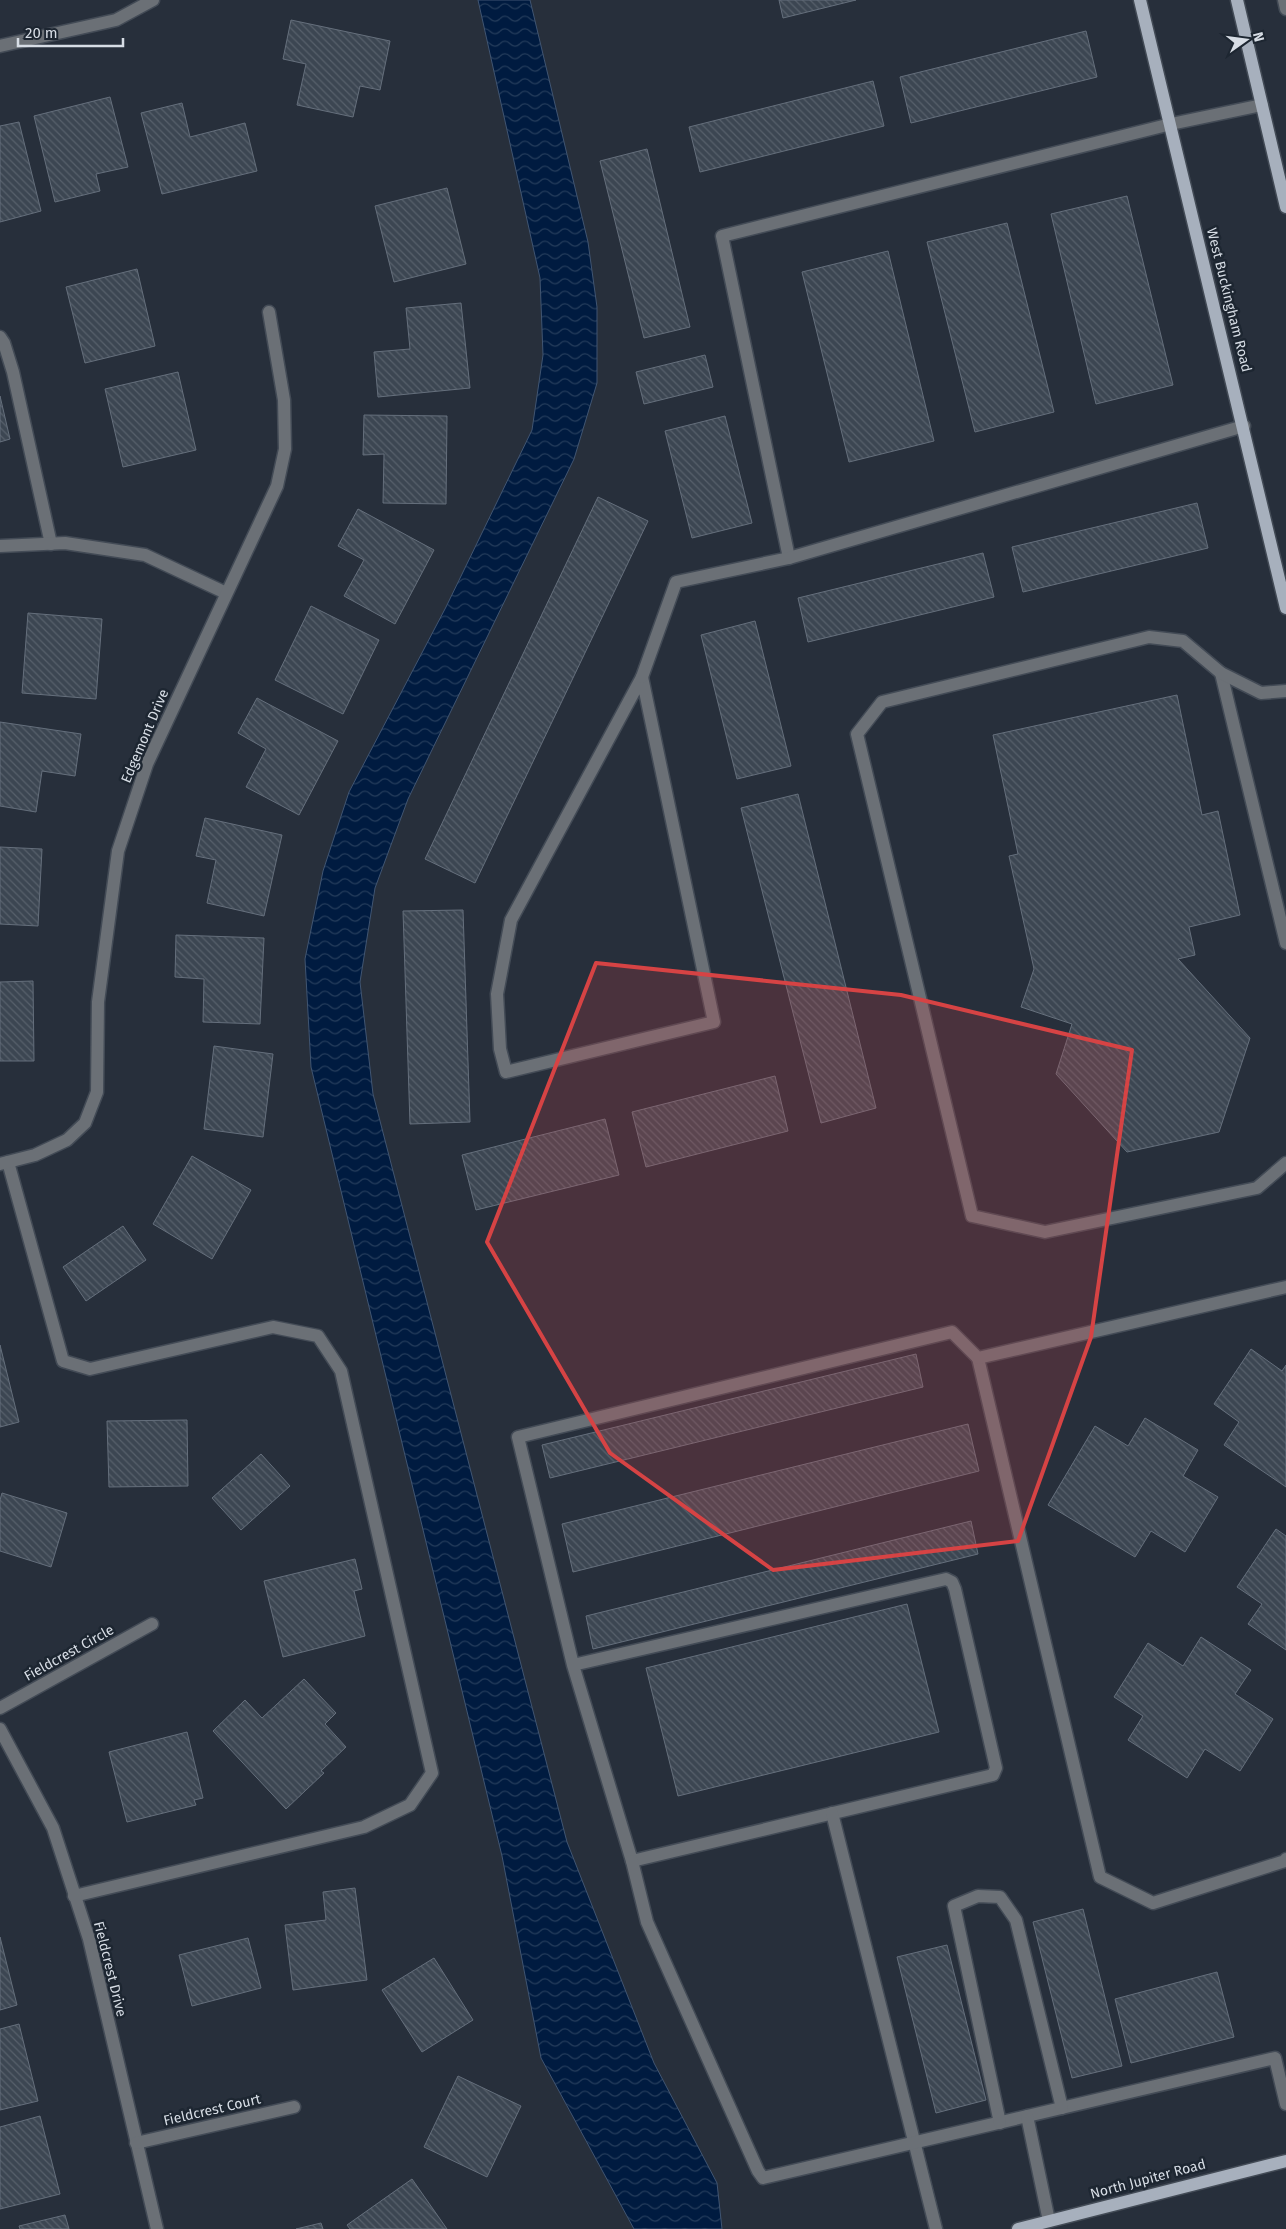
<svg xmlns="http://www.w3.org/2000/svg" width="1286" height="2229" viewBox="0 0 1286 2229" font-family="'Fira Sans',sans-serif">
	<defs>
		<pattern id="water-waves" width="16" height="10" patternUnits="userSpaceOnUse" patternTransform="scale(1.25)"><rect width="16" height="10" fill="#001b40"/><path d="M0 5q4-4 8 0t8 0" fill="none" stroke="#243c5b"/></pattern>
		<pattern id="building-back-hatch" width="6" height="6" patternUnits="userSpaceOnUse" patternTransform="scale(1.25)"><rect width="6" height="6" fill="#3c4652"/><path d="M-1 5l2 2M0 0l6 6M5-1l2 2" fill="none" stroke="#57606b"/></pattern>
	</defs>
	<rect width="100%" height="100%" fill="#272f3b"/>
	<!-- water -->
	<polygon fill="url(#water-waves)" stroke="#405572" points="478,0 530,0 588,242 597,307 597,383 574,459 408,799 375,888 360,982 373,1094 567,1842 654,2063 717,2183 722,2229 634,2229 541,2058 502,1856 311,1067 305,959 323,871 349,792 446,607 532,430 543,355 540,278"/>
	<!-- building -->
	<g fill="url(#building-back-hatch)" stroke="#656f7c">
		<polygon points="779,0 856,0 783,18"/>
		<polygon points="291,20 390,41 380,90 360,86 353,117 297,105 306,64 283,59"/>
		<polygon points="1086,31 1097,77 911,123 900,77"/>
		<polygon points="873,81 884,126 700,172 689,127"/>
		<polygon points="110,97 128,167 96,174 100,191 55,202 34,116"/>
		<polygon points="182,103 190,137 245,123 257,171 162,194 141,113"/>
		<polygon points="19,122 41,211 0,222 0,126"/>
		<polygon points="647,149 690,327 644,338 600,161"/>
		<polygon points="447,188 466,264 394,282 375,206"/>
		<polygon points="1127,196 1173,385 1096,404 1051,214"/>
		<polygon points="1007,223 1054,412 975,432 927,242"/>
		<polygon points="888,251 934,441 849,462 802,272"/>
		<polygon points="137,269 155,346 85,363 66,287"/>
		<polygon points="461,303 470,388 378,397 374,352 410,349 406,308"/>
		<polygon points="705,355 713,387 644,404 636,372"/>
		<polygon points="178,372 196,450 123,467 105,389"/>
		<polygon points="0,396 10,439 0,442"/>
		<polygon points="364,415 447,416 446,504 383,503 384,454 363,455"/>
		<polygon points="725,416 752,523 692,538 665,431"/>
		<polygon points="598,497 648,521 475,883 425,859"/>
		<polygon points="1197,503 1208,548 1023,592 1012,547"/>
		<polygon points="358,509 434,550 395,624 344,596 364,560 338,546"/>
		<polygon points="983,553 994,597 808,642 798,598"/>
		<polygon points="311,606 379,640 343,714 275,680"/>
		<polygon points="28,613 102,619 96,699 22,693"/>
		<polygon points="755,621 791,766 737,779 701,635"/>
		<polygon points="1177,695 1202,815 1218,811 1240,915 1189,927 1195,955 1178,959 1250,1038 1219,1132 1127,1152 1056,1074 1072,1024 1021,1007 1034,969 1009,856 1018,854 993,735"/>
		<polygon points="257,698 338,741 299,815 246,787 266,749 238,733"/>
		<polygon points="0,722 81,734 75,776 42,771 36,812 0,806"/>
		<polygon points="798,794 876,1108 821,1123 741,808"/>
		<polygon points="205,818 282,835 264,916 207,903 216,860 196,856"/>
		<polygon points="0,847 42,849 38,926 0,924"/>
		<polygon points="463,910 470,1122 410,1124 403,911"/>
		<polygon points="176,935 264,938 260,1024 203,1022 204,979 175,977"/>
		<polygon points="33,981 34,1061 0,1061 0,982"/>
		<polygon points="214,1046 273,1054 263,1137 204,1129"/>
		<polygon points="775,1076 788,1131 646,1167 632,1112"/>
		<polygon points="605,1119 619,1175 476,1210 462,1155"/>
		<polygon points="192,1156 251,1190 212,1259 153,1224"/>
		<polygon points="123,1226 146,1260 86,1301 63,1267"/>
		<polygon points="0,1345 19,1422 0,1427"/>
		<polygon points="1251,1349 1282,1371 1286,1365 1286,1487 1224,1445 1239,1422 1214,1404"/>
		<polygon points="916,1354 923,1387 550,1478 542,1445"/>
		<polygon points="1145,1418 1198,1450 1183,1476 1218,1497 1185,1552 1151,1531 1135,1557 1048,1505 1095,1426 1128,1446"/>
		<polygon points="187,1420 188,1486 109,1487 107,1421"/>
		<polygon points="968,1424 979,1471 573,1572 562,1524"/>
		<polygon points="261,1454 290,1486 241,1530 212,1498"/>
		<polygon points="2,1493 67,1513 51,1567 0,1551 0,1500"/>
		<polygon points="971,1521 978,1554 593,1649 586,1616"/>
		<polygon points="1276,1529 1286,1536 1286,1650 1248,1624 1262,1604 1237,1587"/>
		<polygon points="355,1559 362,1589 354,1591 365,1636 283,1657 264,1581"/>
		<polygon points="907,1604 939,1732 678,1796 646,1668"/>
		<polygon points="1201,1637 1251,1670 1235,1694 1273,1719 1240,1771 1205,1749 1187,1778 1128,1740 1143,1716 1114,1697 1148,1643 1183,1666"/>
		<polygon points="304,1679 336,1713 325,1724 346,1747 321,1771 324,1773 286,1809 213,1731 245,1700 262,1718"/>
		<polygon points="187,1732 203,1798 194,1800 196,1805 127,1822 109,1752"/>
		<polygon points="355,1888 367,1980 293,1990 285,1925 326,1920 323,1892"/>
		<polygon points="1083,1909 1122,2066 1072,2078 1033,1922"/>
		<polygon points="0,1937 17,2005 0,2010"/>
		<polygon points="248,1938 261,1988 192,2006 179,1955"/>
		<polygon points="947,1945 986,2100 936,2113 897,1957"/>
		<polygon points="434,1958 473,2020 422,2052 382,1990"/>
		<polygon points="1217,1972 1234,2037 1131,2063 1115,1999"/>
		<polygon points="19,2024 38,2101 0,2110 0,2029"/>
		<polygon points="458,2076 521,2106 487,2177 424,2147"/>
		<polygon points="40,2116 60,2194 0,2209 0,2127"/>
		<polygon points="412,2179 447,2229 350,2229 347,2225"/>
		<polygon points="65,2215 69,2229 20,2229 19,2226"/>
		<polygon points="321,2223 323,2229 296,2229"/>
	</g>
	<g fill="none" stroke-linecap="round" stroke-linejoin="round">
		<defs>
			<g id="minor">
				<polyline points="1284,0 1286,9"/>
				<polyline points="0,46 116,20 153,0"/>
				<polyline points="0,337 4,343 13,372 51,544"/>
				<polyline points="0,546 65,543 145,555 226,593"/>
				<polyline points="789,558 722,236 1171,124 1262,105"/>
				<polyline points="1221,673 1286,943"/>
				<polygon points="642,677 714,1022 506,1072 500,1049 497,994 511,920"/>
				<polyline points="642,677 676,582 789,558 1244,426"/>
				<polyline points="1286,691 1261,693 1221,673 1183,641 1149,637 882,702 857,734 972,1216 1045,1232 1257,1188 1286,1163"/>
				<polyline points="8,1162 63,1361 90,1369 273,1327 318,1336 341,1371 432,1773 410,1805 364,1827 74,1896"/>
				<polyline points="0,1164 35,1155 67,1140 85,1123 97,1092 98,1002 118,851 147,764 277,486 285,449 284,400 269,312"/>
				<polyline points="978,1358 1100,1877 1153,1903 1285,1861 1286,1859"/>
				<polyline points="573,1665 946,1579 952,1582 955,1589 996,1768 993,1775 632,1861 573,1665 518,1437 952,1332 978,1358 1286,1287"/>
				<polyline points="0,1708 152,1624"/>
				<polyline points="0,1729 53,1828 89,1939 157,2229"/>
				<polyline points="832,1813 936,2229"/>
				<polyline points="632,1861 647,1922 758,2171 763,2178 1275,2058 1286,2104"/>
				<polyline points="1027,2116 1049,2221"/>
				<polyline points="1000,2123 954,1906 978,1896 1000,1897 1016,1920 1062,2108"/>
				<polyline points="136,2143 294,2107"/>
			</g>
			<g id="major">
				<polyline points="1140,0 1286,608"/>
				<polyline points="1237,0 1286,207"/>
				<polyline points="1018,2229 1286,2161"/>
			</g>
		</defs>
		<!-- minor casing -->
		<use href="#minor" stroke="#434b56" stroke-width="15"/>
		<!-- major casing -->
		<use href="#major" stroke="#434b56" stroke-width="15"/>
		<!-- minor -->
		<use href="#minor" stroke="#6b7076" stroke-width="12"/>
		<!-- major -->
		<use href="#major" stroke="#a7b0bd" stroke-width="12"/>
	</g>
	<!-- marked area -->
	<path fill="#d64344" fill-opacity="0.2" stroke="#d64344" stroke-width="4" stroke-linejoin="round" d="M 596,963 L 901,995 L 1132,1050 L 1091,1337 L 1018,1541 L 773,1570 L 610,1453 L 487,1242 Z"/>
	<g text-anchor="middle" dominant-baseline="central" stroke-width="5" stroke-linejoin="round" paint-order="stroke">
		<!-- street labels -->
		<g font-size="14" fill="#d7dde5" stroke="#1d2631">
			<text transform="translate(1229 300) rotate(76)">West Buckingham Road</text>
			<text transform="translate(145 736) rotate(-67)">Edgemont Drive</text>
			<text transform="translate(69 1653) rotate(-29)">Fieldcrest Circle</text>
			<text transform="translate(110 1969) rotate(76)">Fieldcrest Drive</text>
			<text transform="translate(212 2110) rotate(-13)">Fieldcrest Court</text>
			<text transform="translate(1148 2179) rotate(-15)">North Jupiter Road</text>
		</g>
	</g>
	<!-- north arrow -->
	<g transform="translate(1246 40) rotate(76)" stroke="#1d2631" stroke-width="4" paint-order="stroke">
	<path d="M0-4L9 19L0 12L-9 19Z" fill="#d7dde5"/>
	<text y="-8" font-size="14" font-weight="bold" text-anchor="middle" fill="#d7dde5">N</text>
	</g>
	<!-- scale -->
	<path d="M18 38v8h105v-8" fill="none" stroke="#d7dde5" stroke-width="2.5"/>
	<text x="25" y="38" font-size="15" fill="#d7dde5" stroke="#1d2631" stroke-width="4" paint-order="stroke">20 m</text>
</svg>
